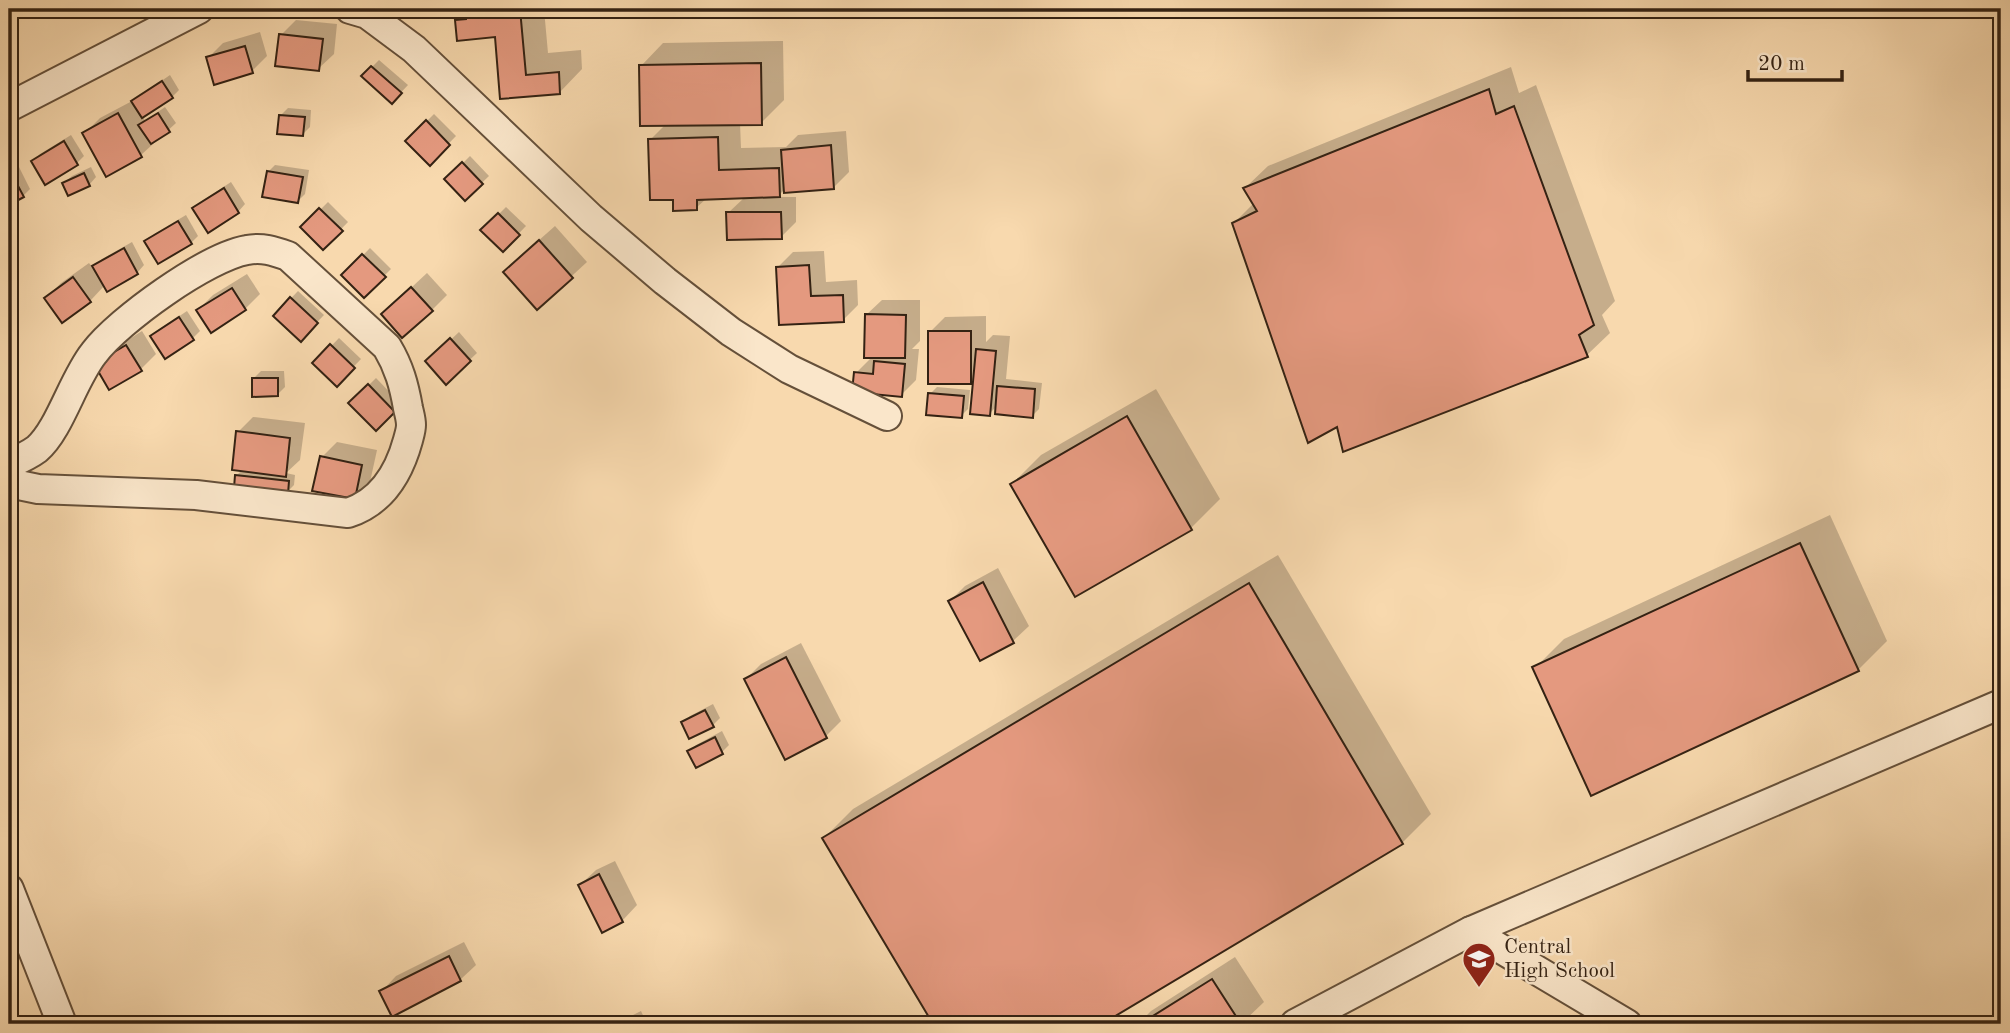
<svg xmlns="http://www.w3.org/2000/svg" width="2010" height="1033" viewBox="0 0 2010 1033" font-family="'Old Standard TT',serif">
	<rect width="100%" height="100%" fill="#f8d9ae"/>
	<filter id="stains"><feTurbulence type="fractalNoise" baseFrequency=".00286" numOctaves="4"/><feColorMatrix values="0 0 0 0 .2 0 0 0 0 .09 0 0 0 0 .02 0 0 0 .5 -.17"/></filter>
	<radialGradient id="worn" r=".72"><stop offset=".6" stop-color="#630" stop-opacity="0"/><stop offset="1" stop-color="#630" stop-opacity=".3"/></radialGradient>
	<!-- shadow -->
	<g fill="#0003">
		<polygon points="467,9 544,9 548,53 581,50 582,69 560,92 502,97 496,35 457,21"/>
		<polygon points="296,20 337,24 334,54 318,69 281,35"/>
		<polygon points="260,32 267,56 252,71 208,58 223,43"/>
		<polygon points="783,41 784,100 761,123 740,123 741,148 786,147 798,135 846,131 849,172 834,187 786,188 777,197 796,197 796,222 781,237 728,213 745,197 707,198 696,208 674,198 650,140 666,124 641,66 663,43"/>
		<polygon points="379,60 408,85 392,102 363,76"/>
		<polygon points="1511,67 1519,93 1536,85 1615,301 1602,315 1610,333 1587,355 1338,425 1234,223 1254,203 1245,188 1268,166"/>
		<polygon points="170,75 179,90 172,97 143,116 145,121 165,107 176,123 141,155 85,133 100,118 134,100"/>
		<polygon points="288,108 311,110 310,127 302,135 281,115"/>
		<polygon points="434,114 456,136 430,163 407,141"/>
		<polygon points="71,135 84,156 77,163 33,161 40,154"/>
		<polygon points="470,156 489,176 465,199 447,179"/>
		<polygon points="18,165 30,189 23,196 9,203 9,170"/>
		<polygon points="275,165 309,170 305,194 298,201 268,172"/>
		<polygon points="91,167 96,177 89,185 64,183 72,176"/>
		<polygon points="231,182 245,204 238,212 209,231 195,209 202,201"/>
		<polygon points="328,202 348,222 323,248 303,227"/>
		<polygon points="506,207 526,226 503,250 483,230"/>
		<polygon points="186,215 198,236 191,243 147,241 154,234"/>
		<polygon points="555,226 587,262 537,308 520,257"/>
		<polygon points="132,242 144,265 137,273 105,285 90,301 46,298 61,283 89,263 93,268 102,259"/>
		<polygon points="370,248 391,269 364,296 344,275"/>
		<polygon points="824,251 826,282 857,280 858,305 843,320 780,324 778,267 793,252"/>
		<polygon points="427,273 447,295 432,310 383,314"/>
		<polygon points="247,274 260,294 245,309 198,310 213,295"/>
		<polygon points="298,291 324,315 301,339 275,315"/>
		<polygon points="882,300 920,300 920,341 912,349 919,349 916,380 901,395 856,373 873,356 866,315"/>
		<polygon points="187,311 200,331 193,338 152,336 160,329"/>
		<polygon points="986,316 986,342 993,335 1010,336 1006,379 1042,383 1039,409 1032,416 997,406 989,414 975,377 971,382 930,332 945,317"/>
		<polygon points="142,331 156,354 141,369 110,388 112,350"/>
		<polygon points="459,332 477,353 446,382 427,362"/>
		<polygon points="339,338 361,359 337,384 315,363"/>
		<polygon points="261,371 284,371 285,387 277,395 254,378"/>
		<polygon points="376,378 401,404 376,428 351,403"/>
		<polygon points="937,387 970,390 968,409 961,416 930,394"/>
		<polygon points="1156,389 1220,499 1191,528 1012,484 1041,455"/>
		<polygon points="253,417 305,423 300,460 286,473 295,475 294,485 287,492 237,475 243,469 238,432"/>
		<polygon points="337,442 377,450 370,482 354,497 322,457"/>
		<polygon points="1830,515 1887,641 1858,670 1535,668 1564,639"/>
		<polygon points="1278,555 1431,814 1402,843 1099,1024 935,1024 824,838 853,809"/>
		<polygon points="998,568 1029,626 1013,641 981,659 950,601 965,586"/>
		<polygon points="801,643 841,721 826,736 746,679 761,664"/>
		<polygon points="713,704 720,718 713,725 683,723 690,716"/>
		<polygon points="722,731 729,745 722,752 689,752 696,745"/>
		<polygon points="615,861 637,905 622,921 580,885 596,870"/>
		<polygon points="464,942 476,965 460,980 381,992 396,976"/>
		<polygon points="1235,957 1264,1002 1241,1024 1138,1024 1151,1011"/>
		<polygon points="641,1011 647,1024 614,1024 615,1024"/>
	</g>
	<!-- building -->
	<g fill="#e4997f" stroke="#342213" stroke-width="2">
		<polygon points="397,9 433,9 432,15 397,12"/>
		<polygon points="466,9 520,9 526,75 559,72 560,94 500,99 495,37 457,41 455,20 466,19"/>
		<polygon points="279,34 323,39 319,71 275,66"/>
		<polygon points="245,46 253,73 214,85 206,57"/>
		<polygon points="761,63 762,125 640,126 639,65"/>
		<polygon points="371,66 402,93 392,104 361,76"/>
		<polygon points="162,81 173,98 142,118 131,101"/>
		<polygon points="1489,89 1496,114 1514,106 1594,325 1579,335 1588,357 1343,452 1337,427 1308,443 1232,223 1257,211 1243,188"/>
		<polygon points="118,113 142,157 106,177 82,133"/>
		<polygon points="158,113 170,132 151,144 138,125"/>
		<polygon points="279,115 305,117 303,136 277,134"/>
		<polygon points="426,120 450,145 430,166 405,141"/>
		<polygon points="718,137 719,170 779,168 780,197 697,200 697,210 673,211 673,200 650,200 648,139"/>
		<polygon points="64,141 78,165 45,185 31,161"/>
		<polygon points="831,145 834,189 784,193 781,150"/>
		<polygon points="462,162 483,184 465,201 444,179"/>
		<polygon points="10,171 24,197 9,205 9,172"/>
		<polygon points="267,171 303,177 298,203 262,197"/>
		<polygon points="84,173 90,186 68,196 62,183"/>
		<polygon points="224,188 239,213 208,233 192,208"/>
		<polygon points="319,208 343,231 323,250 300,227"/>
		<polygon points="726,212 781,212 782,239 727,240"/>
		<polygon points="498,213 520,235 503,252 480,230"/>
		<polygon points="178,221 192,244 158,264 144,241"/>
		<polygon points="539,240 573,278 537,310 503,272"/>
		<polygon points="124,248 138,274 107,292 92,266"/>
		<polygon points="362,254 386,277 364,298 341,275"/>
		<polygon points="809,265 811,296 843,295 844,322 779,325 776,267"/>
		<polygon points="73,277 91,302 62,323 44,298"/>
		<polygon points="411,287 433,311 402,338 381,314"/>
		<polygon points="232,288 246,310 211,333 196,310"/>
		<polygon points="290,297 318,323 301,342 273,316"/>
		<polygon points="865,314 906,315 905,358 864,358"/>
		<polygon points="179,317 194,340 165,359 150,336"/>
		<rect x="928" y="331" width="43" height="53"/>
		<polygon points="450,338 471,361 446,385 425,361"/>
		<polygon points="330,344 355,368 337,387 312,363"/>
		<polygon points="126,345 142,371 109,390 94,364"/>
		<polygon points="976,349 996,351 990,416 970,414"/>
		<polygon points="874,361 905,364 902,397 852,392 854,372 873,374"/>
		<polygon points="252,378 278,378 278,396 252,397"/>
		<polygon points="368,384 395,412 376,431 348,403"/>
		<polygon points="997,386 1035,389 1033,418 995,414"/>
		<polygon points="928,393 964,396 962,418 926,415"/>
		<polygon points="1127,416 1192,530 1075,597 1010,484"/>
		<polygon points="236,431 290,438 286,477 232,470"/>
		<polygon points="320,456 362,465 355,499 312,491"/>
		<polygon points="235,475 289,481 288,494 234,488"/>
		<polygon points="1800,543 1859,671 1591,796 1532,667"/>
		<polygon points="983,582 1014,643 980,661 948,601"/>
		<polygon points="1249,583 1403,844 1102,1024 933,1024 822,838"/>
		<polygon points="786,657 827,738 785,760 744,679"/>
		<polygon points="705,710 714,727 689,739 681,722"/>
		<polygon points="715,737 723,754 696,768 687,751"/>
		<polygon points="599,874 623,922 602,933 578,885"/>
		<polygon points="449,956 461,981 392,1017 379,991"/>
		<polygon points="1212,979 1241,1024 1140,1024"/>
	</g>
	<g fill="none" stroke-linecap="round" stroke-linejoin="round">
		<defs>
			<g id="minor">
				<polyline points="350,9 367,14 414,49 591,218 665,281 731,332 789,369 887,416"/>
				<polyline points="9,107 199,9"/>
				<path d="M 9,464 C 18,460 29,455 37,449 C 60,429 73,379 94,353 C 119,320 207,257 247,250 C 262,247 274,251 288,256 L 387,347 C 399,367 404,385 408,408 C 409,413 411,419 411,425 C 411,430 409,436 408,440 C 399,473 382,502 348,513 L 196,495 L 38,489 L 9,483"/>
				<polyline points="9,889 62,1024"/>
				<polyline points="1471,931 1627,1024"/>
				<polyline points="1295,1024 1471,931 2001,704"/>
			</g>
		</defs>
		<!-- minor casing -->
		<use href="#minor" stroke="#65503a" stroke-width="32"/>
		<!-- minor -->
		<use href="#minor" stroke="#fae6ca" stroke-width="28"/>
	</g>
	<!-- icons -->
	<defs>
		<symbol id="school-pin" viewBox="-11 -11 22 30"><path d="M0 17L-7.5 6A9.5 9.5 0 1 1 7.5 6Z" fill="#8f2418" stroke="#fae6ca"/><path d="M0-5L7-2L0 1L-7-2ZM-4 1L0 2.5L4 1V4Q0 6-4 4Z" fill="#fff"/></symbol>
	</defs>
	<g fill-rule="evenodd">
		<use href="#school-pin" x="1460" y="940" width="38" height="52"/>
	</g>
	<g text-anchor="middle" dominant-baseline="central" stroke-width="5" stroke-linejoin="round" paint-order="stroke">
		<!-- poi labels -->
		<g font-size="21" fill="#342213" stroke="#fae6ca" text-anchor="start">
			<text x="1504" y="947">Central<tspan x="1504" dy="24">High School</tspan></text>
		</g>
	</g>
	<!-- margin -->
	<rect width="2010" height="1033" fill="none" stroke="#f8d9ae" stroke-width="35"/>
	<rect x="10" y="10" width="1989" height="1012" fill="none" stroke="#342213" stroke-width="3.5"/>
	<rect x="18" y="18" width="1975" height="998" fill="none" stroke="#342213" stroke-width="2"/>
	<!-- scale -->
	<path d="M1748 70v10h94v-10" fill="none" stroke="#342213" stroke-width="3.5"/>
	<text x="1758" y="70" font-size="21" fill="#342213" stroke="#fae6ca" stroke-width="5" paint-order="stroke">20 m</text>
	<rect width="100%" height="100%" filter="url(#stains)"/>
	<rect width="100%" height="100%" fill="url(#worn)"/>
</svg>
